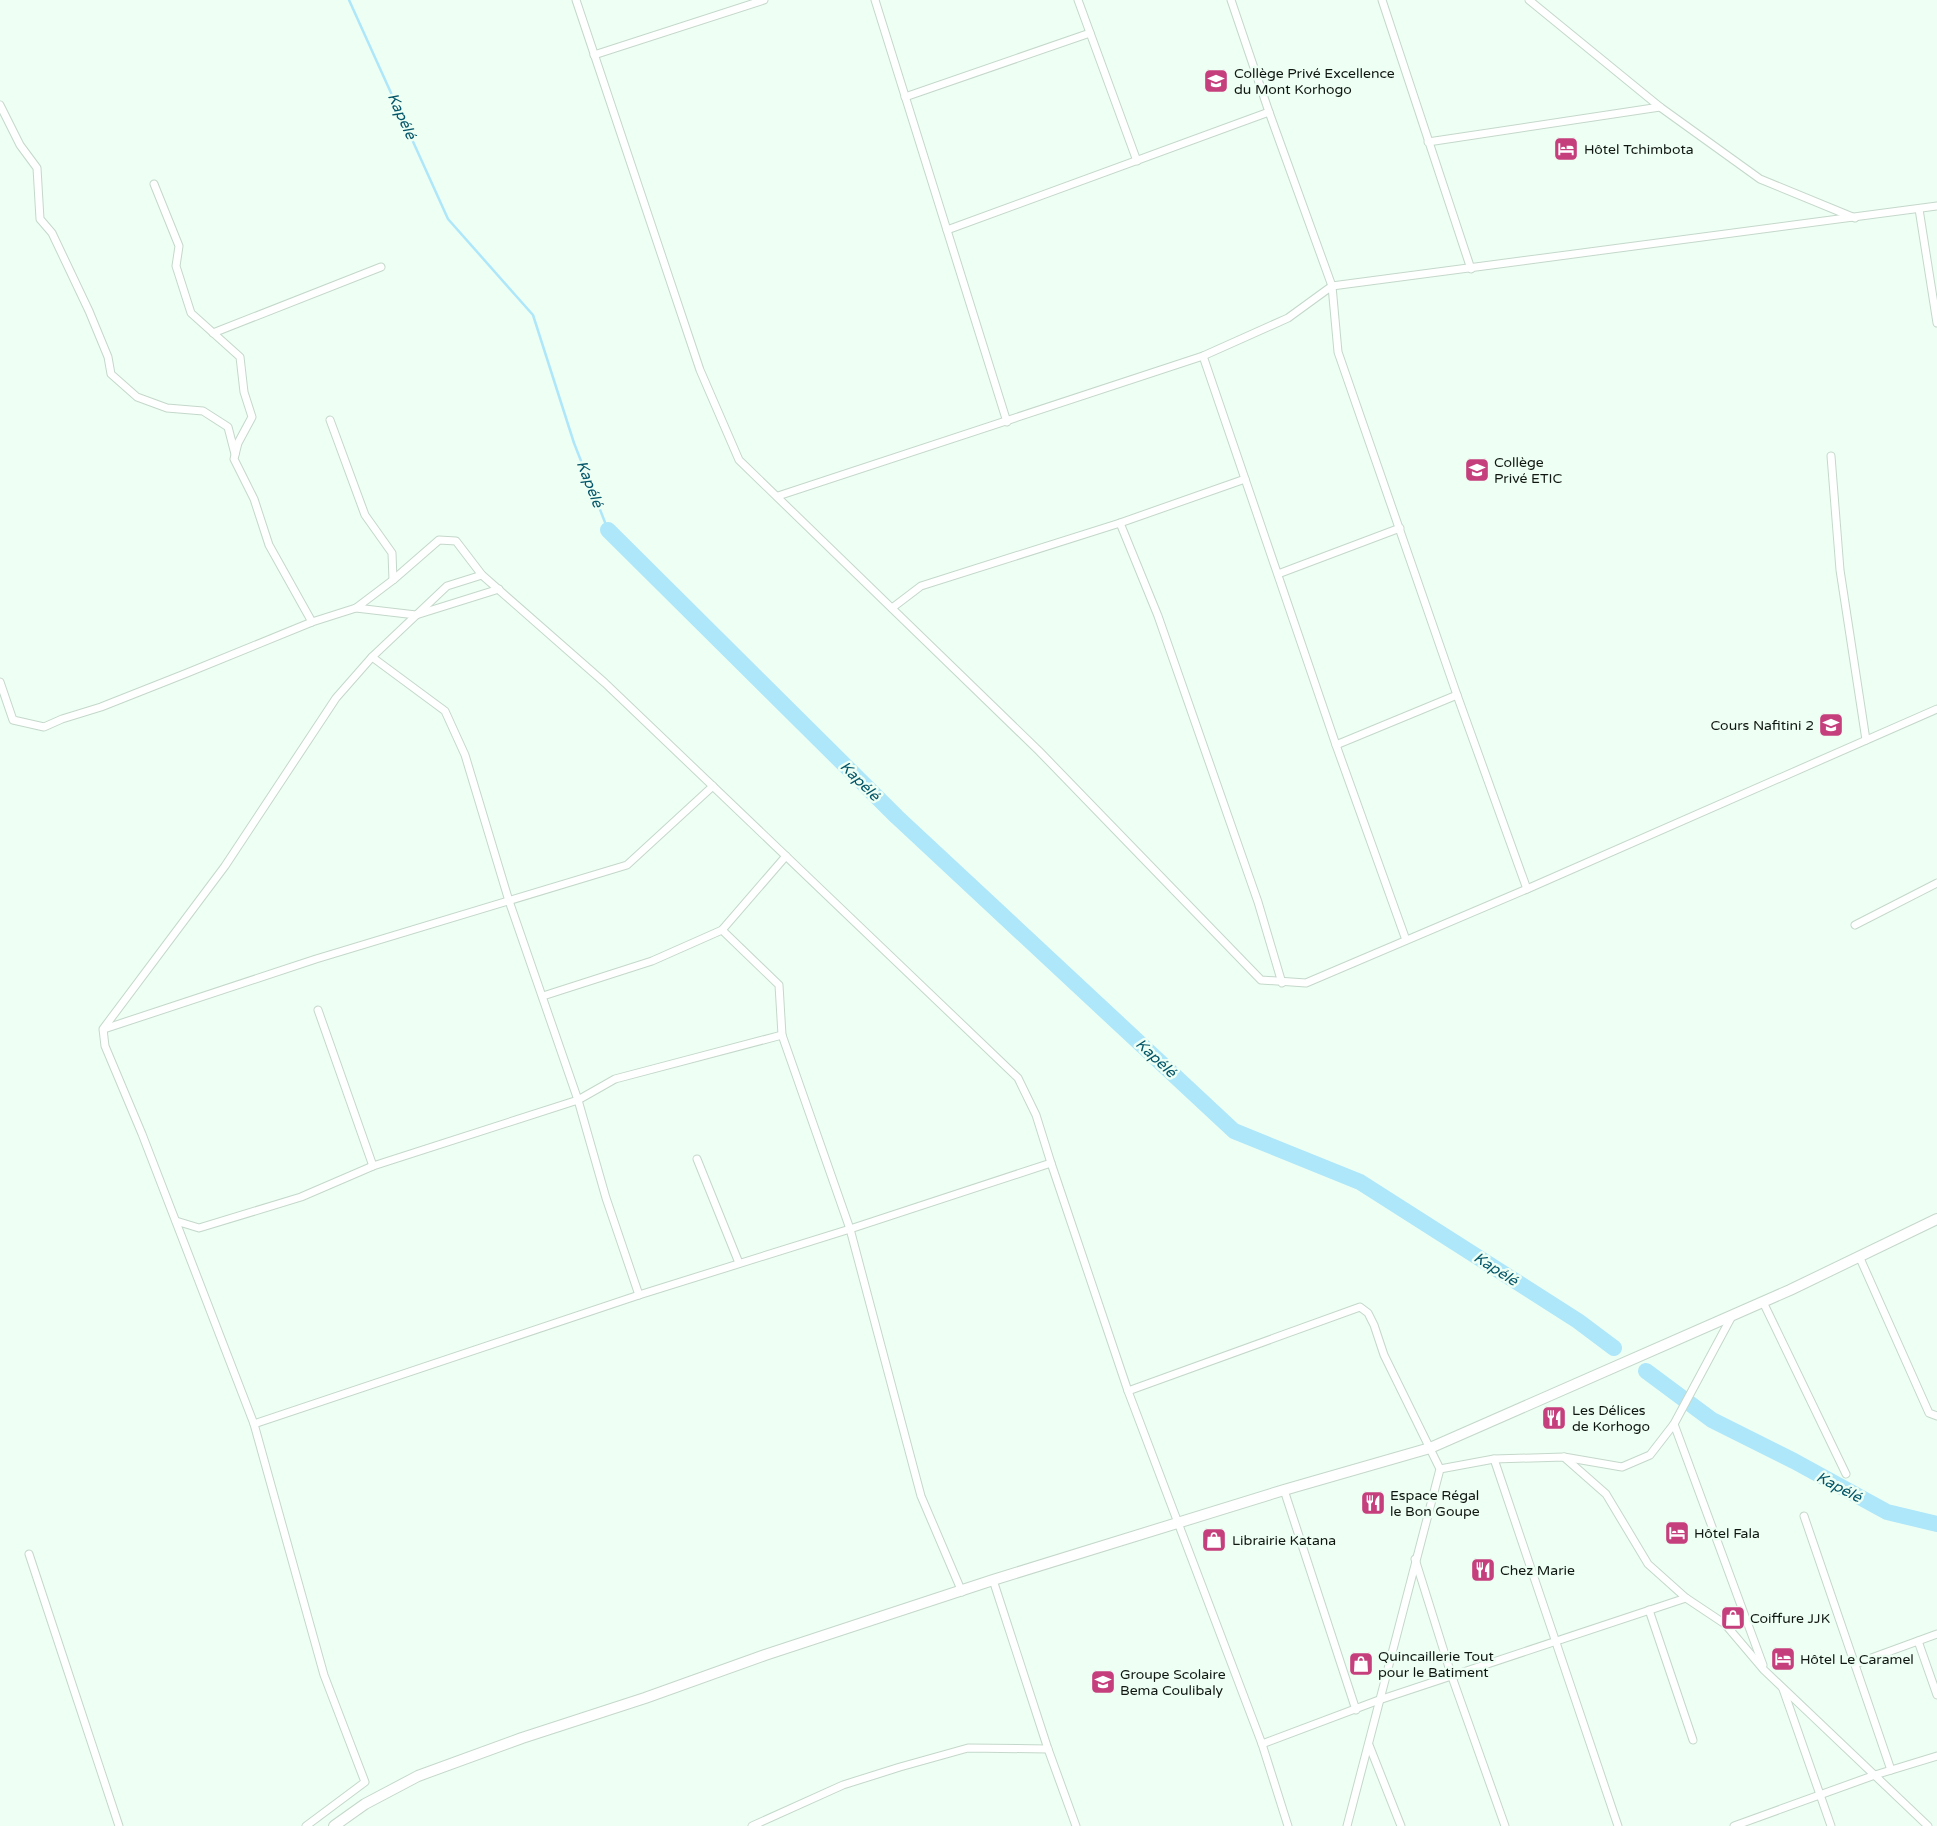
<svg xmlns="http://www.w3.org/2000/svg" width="1937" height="1826" viewBox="0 0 1937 1826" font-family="'Varela Round',sans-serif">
	<rect width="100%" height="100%" fill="#eefff4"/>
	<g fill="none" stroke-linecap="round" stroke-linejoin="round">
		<!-- stream -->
		<polyline stroke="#aee7fa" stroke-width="2.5" points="349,0 448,219 533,315 574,443 608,530"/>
		<!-- river -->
		<g stroke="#aee7fa" stroke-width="16">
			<polyline points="608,530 897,817 1234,1131 1360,1182 1578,1321 1614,1348"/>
			<polyline points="1646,1371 1712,1420 1794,1461 1887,1512 1937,1524"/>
		</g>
		<defs>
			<g id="street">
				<polyline points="576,0 700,370 739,460 1039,751 1261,980 1306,983 1527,889 1937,709"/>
				<polyline points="875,0 1007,422"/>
				<polyline points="1078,0 1137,161"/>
				<polyline points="1231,0 1269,112 1332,286 1338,352 1457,695 1527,889"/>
				<polyline points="1382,0 1471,269"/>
				<polyline points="1529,0 1660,107 1760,179 1855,218"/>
				<polyline points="594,55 764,0"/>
				<polyline points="905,97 1090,33"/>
				<polyline points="0,105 20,145 37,168 40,219 52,233 89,311 108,357 111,374 137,397 167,408 203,411 228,427 235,454"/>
				<polyline points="1428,142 1660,107"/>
				<polyline points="154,184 179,246 176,266 191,313 240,357 244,392 252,417 238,443 234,459 254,499 269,545 312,622"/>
				<polyline points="1919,209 1937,323"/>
				<polyline points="947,230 1269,112"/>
				<polyline points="213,333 381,267"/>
				<polyline points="1203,356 1336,745 1406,940"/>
				<polyline points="330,420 365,515 392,553 393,580"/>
				<polyline points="1831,456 1840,570 1866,740"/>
				<polyline points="778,496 1203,356 1288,318 1332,286 1937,206"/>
				<polyline points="1120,523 1158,616 1258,902 1282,983"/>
				<polyline points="1278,574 1400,528"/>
				<polyline points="356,608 416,615 499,589"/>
				<polyline points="892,608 921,586 1120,523 1245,479"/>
				<polyline points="372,657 445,711 465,755 509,901 578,1100 606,1198 639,1295"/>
				<polyline points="0,682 13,720 44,727 62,719 101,707 187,673 312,622 356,608 393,580 439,540 456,541 482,575 605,683 1018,1078 1036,1115 1051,1163 1128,1391 1262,1744 1288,1826"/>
				<polyline points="1336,745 1457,695"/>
				<polyline points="1855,925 1937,883"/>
				<polyline points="722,930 779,985 782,1035 850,1229 921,1496 962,1592"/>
				<polyline points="543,996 652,961 722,930 786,856"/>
				<polyline points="318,1010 373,1166"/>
				<polyline points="104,1029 316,959 627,865 713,786"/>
				<polyline points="697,1159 739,1263"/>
				<polyline points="176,1221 199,1228 301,1197 373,1166 578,1100 615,1079 782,1035"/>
				<polyline points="1859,1256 1929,1413 1937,1416"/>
				<polyline points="1763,1302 1846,1474"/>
				<polyline points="1128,1391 1360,1307 1368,1313 1374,1325 1384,1355 1440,1469 1347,1826"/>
				<polyline points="254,1424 639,1295 850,1229 1051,1163"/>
				<polyline points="1674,1424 1763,1665"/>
				<polyline points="1564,1457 1606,1494 1648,1564 1686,1598 1725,1624 1764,1670 1928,1826"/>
				<polyline points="1494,1459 1618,1826"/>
				<polyline points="1440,1469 1494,1459 1564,1457 1622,1467 1650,1455 1674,1424 1732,1316"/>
				<polyline points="1284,1490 1356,1710"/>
				<polyline points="1804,1516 1891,1770"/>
				<polyline points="29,1554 119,1826"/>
				<polyline points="1415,1559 1452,1677 1505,1826"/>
				<polyline points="993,1580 1048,1749 1076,1826"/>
				<polyline points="1649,1610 1693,1740"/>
				<polyline points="1918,1641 1937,1695"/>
				<polyline points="1855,1664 1937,1634"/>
				<polyline points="1783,1689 1831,1826"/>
				<polyline points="1262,1744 1379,1700 1686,1598"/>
				<polyline points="1369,1745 1401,1826"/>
				<polyline points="306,1826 365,1782 324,1675 254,1424 142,1134 105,1046 103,1029 225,866 336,698 372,657 447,586 482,575"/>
				<polyline points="752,1826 843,1785 900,1767 968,1748 1048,1749"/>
				<polyline points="1734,1826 1875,1775 1937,1756"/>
			</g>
			<polyline id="secondary" points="334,1826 365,1804 418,1776 522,1738 645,1698 765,1655 993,1580 1284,1490 1430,1448 1790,1290 1937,1219"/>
		</defs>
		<!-- street casing -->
		<use href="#street" stroke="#c4d8ca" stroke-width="9"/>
		<!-- secondary casing -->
		<use href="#secondary" stroke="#c4d8ca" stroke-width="12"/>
		<!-- street -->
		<use href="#street" stroke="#fff" stroke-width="7"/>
		<!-- secondary -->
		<use href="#secondary" stroke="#fff" stroke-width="10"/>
	</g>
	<!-- icons -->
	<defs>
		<symbol id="school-square" viewBox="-11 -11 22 22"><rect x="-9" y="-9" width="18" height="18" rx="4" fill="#c63f7d" stroke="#eefff4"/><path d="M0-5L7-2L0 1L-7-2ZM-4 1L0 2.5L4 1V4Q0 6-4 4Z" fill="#fff"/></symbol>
		<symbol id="hotel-square" viewBox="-11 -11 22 22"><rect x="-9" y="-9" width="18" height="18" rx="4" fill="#c63f7d" stroke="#eefff4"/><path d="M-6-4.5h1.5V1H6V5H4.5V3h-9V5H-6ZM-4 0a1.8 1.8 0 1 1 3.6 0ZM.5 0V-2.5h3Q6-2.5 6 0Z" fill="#fff"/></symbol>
		<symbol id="restaurant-square" viewBox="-11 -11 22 22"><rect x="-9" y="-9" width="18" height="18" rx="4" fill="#c63f7d" stroke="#eefff4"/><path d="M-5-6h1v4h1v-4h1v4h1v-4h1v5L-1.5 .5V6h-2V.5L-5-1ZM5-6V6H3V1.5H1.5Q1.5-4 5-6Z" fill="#fff"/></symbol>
		<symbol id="shop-square" viewBox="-11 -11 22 22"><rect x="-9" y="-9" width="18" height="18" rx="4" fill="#c63f7d" stroke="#eefff4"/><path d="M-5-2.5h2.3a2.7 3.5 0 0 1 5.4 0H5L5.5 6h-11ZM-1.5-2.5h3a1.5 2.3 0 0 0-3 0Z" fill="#fff"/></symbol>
	</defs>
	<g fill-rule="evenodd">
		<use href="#school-square" x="1202" y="67" width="28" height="28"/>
		<use href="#hotel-square" x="1552" y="135" width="28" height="28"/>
		<use href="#school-square" x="1463" y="456" width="28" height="28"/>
		<use href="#school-square" x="1817" y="711" width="28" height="28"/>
		<use href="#restaurant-square" x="1540" y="1404" width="28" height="28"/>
		<use href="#restaurant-square" x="1359" y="1489" width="28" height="28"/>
		<use href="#hotel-square" x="1663" y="1519" width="28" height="28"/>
		<use href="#shop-square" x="1200" y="1526" width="28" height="28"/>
		<use href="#restaurant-square" x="1469" y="1556" width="28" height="28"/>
		<use href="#shop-square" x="1719" y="1604" width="28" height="28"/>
		<use href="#hotel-square" x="1769" y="1645" width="28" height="28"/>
		<use href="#shop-square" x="1347" y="1650" width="28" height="28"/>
		<use href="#school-square" x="1089" y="1668" width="28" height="28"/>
	</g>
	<g text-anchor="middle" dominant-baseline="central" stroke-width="5" stroke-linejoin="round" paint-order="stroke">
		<!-- poi labels -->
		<g font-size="14" fill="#101712" stroke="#eefff4" text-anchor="start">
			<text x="1234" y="73">Collège Privé Excellence<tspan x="1234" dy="16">du Mont Korhogo</tspan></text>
			<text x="1584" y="149">Hôtel Tchimbota</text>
			<text x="1494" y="462">Collège<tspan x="1494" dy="16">Privé ETIC</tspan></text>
			<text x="1814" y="725" text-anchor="end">Cours Nafitini 2</text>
			<text x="1572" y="1410">Les Délices<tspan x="1572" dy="16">de Korhogo</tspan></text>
			<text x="1390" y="1495">Espace Régal<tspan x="1390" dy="16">le Bon Goupe</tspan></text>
			<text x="1694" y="1533">Hôtel Fala</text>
			<text x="1232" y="1540">Librairie Katana</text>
			<text x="1500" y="1570">Chez Marie</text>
			<text x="1750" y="1618">Coiffure JJK</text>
			<text x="1378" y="1656">Quincaillerie Tout<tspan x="1378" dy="16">pour le Batiment</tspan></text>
			<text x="1800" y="1659">Hôtel Le Caramel</text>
			<text x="1120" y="1674">Groupe Scolaire<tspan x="1120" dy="16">Bema Coulibaly</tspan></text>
		</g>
		<!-- water labels -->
		<g font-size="15" font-style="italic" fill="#045669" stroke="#eefff4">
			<text transform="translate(402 116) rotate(66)">Kapélé</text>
			<text transform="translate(590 484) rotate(69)">Kapélé</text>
			<text transform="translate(860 781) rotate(45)">Kapélé</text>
			<text transform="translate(1156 1058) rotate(43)">Kapélé</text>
			<text transform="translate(1496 1269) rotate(33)">Kapélé</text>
			<text transform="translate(1839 1487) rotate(28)">Kapélé</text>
		</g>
	</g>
</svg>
